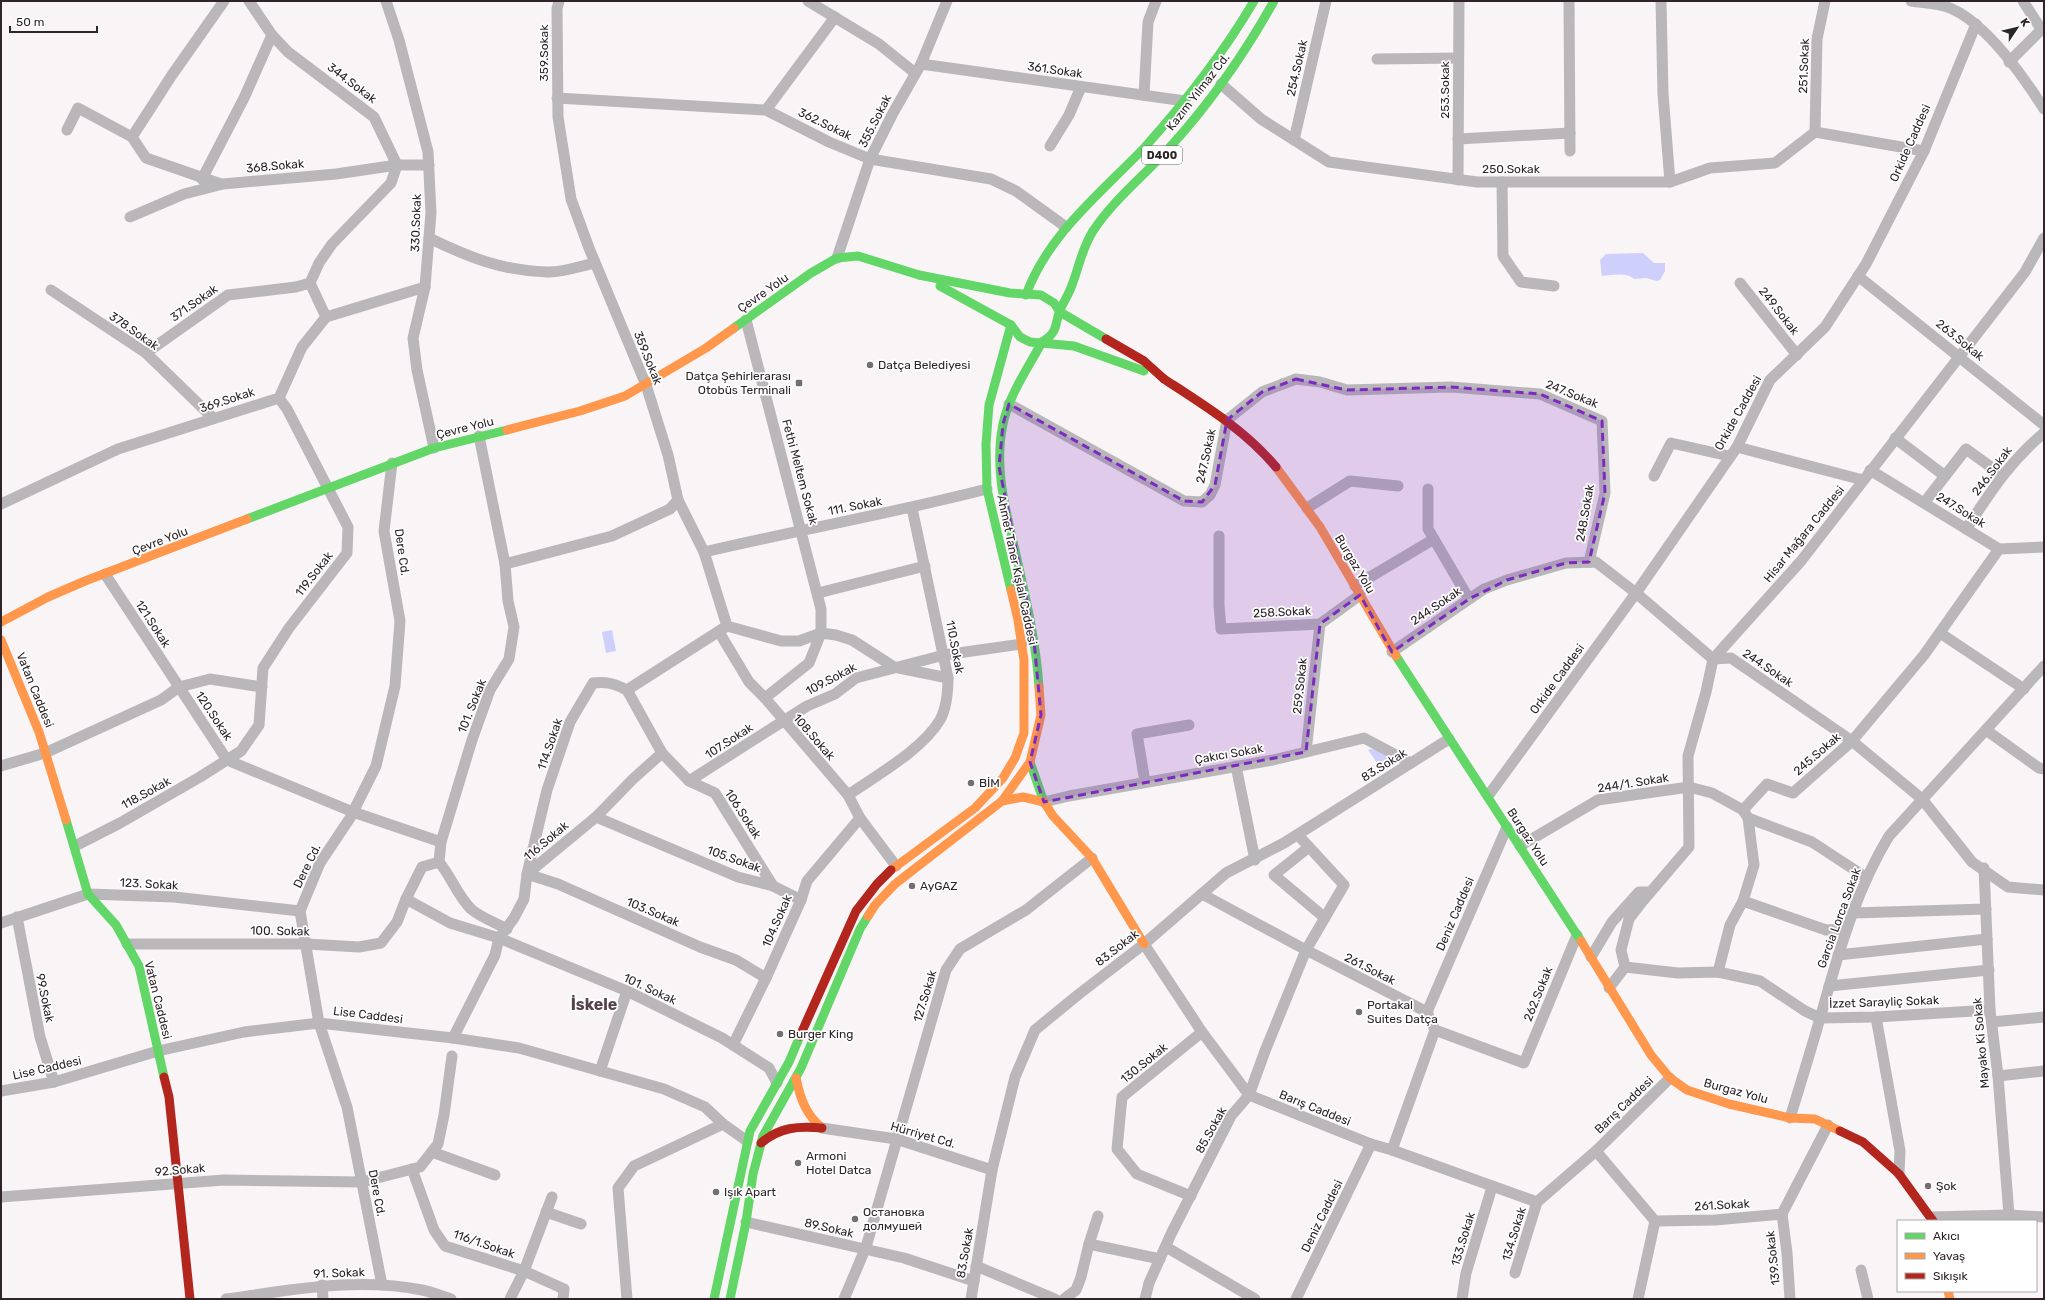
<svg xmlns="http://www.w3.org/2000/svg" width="2045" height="1300" viewBox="0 0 2045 1300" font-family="Rubik,sans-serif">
	<rect width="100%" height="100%" fill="#f9f4f6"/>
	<!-- water -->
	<g fill="#cecffb">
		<path d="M 1643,253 L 1654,263 L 1665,263 L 1665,271 L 1660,280 L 1657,281 L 1646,278 L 1634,279 C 1627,272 1611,275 1602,276 L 1600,260 L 1606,254 Z"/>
		<polygon points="612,630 616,651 606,653 602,632"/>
		<path d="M 1371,749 C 1380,750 1389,755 1391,765 L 1385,769 L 1379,761 L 1377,763 L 1368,750 Z"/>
	</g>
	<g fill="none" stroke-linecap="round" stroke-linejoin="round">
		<!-- street -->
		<g stroke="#b9b7ba" stroke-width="11">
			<polyline points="249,1 272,35 288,52 374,117 397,165 391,183 332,244 319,263 310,283 326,317"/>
			<polyline points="386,1 399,40 428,152 431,213 425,287 413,338 417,370 434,448"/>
			<polyline points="559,1 557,9 558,117 571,199 589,248 646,385 668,455 678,500 704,552 727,626 781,641 799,641 821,633 836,635 852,640 894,667 948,678"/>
			<polyline points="808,1 879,44 915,73"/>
			<polyline points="1569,1 1570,151"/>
			<polyline points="1661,1 1663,94 1670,182"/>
			<path d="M 1911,1 C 1923,3 1939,3 1950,8 C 1986,23 2023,76 2044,109"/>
			<polyline points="2023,1 2041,29"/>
			<polyline points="1377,59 1458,58"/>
			<polyline points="2009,62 2044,27"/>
			<polyline points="921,64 1185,101"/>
			<polyline points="1221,84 1261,119 1329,162 1477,182 1670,182 1710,168 1775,163 1815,132"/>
			<polyline points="1144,95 1148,22 1156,1"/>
			<polyline points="557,98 766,110 829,142 870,159 991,179 1016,191 1066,227"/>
			<polyline points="766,110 835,17"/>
			<polyline points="67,130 78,108 132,137"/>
			<polyline points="1815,132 1817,39 1825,1"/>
			<polyline points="1815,132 1924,151"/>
			<polyline points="1458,139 1570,133"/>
			<polyline points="1294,140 1326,1"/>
			<polyline points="1050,146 1069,115 1081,87"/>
			<polyline points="202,179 244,98 272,35"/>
			<polyline points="1458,180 1459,1"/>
			<polyline points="1502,182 1503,256 1521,282 1554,286"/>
			<polyline points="221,184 146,158 132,137 172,75 224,1"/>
			<polyline points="130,217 184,194 223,184 336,174 397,165 429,165"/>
			<path d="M 429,238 C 468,257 503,271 547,272 C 562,273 580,266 595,263"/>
			<polyline points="837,258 870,159 893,113 921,64 947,1"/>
			<polyline points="1858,276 2044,425"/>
			<polyline points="1740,283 1797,355"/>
			<polyline points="51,290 146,353 213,418"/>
			<polyline points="746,320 821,609 821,633 809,663 765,698 848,795 860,818 896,866"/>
			<polyline points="146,353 228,295 296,287 310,283"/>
			<polyline points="1009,404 1184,501 1202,502 1210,495 1215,485 1227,420 1262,392 1296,379 1320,382 1347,390 1451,387 1540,394 1602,421 1605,493 1589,562"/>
			<polyline points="1895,438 1945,476"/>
			<polyline points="1737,447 1863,480"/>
			<polyline points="1870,470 1999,549 2044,547"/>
			<polyline points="1654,476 1671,443 1729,456"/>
			<polyline points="1428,489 1428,529 1469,599"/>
			<polyline points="1924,503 1966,449 2002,475"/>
			<polyline points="1,504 118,449 279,398 302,347 326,317 425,287"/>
			<polyline points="1307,508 1350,481 1398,486"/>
			<path d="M 1966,529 C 1990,493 2010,461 2044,433"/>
			<polyline points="1219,536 1219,605 1221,629 1320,624 1360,595"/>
			<path d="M 704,552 C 798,530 893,513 987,489"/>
			<polyline points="505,564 612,536 670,509 678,500"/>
			<polyline points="105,574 227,760"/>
			<polyline points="1355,586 1434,539"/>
			<polyline points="818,593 925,566"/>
			<path d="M 727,626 L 627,690 C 615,684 606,681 593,683 L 570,722 L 547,790 L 527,874 L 558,884 L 700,947 L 736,960 L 766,978"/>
			<polyline points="719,632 749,682 765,698"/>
			<polyline points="1940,633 2024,689"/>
			<polyline points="1392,652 1484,589 1507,580 1566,563 1596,562 1636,593 1713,659 1731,658 1852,741 1922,799 1972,862 2008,887 2044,890"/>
			<polyline points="627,690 662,753 689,781 715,793 773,886"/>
			<polyline points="1986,730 2039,768 2044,769"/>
			<polyline points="1306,752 1320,624"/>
			<polyline points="227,760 353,812 441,842"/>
			<polyline points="1,766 45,753 161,700 179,687 210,679 262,687"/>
			<polyline points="1236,766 1255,860"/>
			<polyline points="689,781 807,706 835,694 856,678 944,655 1022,644"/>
			<polyline points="1145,782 1137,734 1189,725"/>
			<path d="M 848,795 C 877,775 922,750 940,720 C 947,707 948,692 948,678 L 912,508"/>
			<polyline points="1488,796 1636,593 1737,447 1770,380 1825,327 1866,264 1924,151 1976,24"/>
			<polyline points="1044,802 1069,796 1273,760 1364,738 1411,763"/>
			<polyline points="596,817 738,877 773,886 801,900"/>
			<polyline points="1748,818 1812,842 1867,878"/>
			<polyline points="75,846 120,823 200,777 241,751 259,725 263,668 289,628 347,553 348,527 287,409 279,398"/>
			<polyline points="1520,846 1598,800 1689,787 1712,793 1743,810"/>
			<polyline points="1309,847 1274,875 1325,918"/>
			<path d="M 439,862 C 451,876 457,895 471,909 C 480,917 496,923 507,929"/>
			<polyline points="1984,868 1990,1010 1998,1076 2009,1215"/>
			<polyline points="1202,894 1306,950 1427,1012 1435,1030 1524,1063 1577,935"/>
			<polyline points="406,899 450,923 499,938 627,991 722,1038 769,1068 777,1083"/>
			<polyline points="1743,901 1826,930 1847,929"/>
			<polyline points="1853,913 1986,909"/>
			<polyline points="17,917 40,1037 54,1082"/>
			<polyline points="1,923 88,894 174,897 300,911"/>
			<polyline points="127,944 307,944 359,947 381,943 397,922 406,899 422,867 439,862 441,842 472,740 490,690 509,659 514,627 508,601 505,564 479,436"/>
			<polyline points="1144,944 1202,1032 1249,1095 1371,1144 1392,1150 1537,1202 1596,1151 1670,1078"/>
			<polyline points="1838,955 1987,939"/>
			<polyline points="1591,957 1612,922 1639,892 1650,892"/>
			<polyline points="1625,967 1621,950 1629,919 1642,902 1689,847 1688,756 1706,692 1713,659 1801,561 2025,272 2044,238"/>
			<polyline points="1718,972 1730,925 1743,901 1754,865 1748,818 1743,810 1767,784 1793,793 1852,741 1924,655 1999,549"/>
			<polyline points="1829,986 1989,970"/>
			<polyline points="1609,988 1625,967 1678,973 1718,972 1760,981 1805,1011 1820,1018 1876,1017 1990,1010"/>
			<polyline points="1427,1012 1507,827"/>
			<polyline points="1876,1017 1900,1151 1899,1174"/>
			<polyline points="1992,1022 2044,1017"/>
			<polyline points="453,1038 495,955 499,938 514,918 524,899 527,874 596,817 633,779 662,753"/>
			<polyline points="733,1045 766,978 801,900 807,881 860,818"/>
			<polyline points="600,1071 627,991"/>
			<polyline points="1998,1076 2044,1071"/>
			<polyline points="1,1091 54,1082 158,1051 244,1032 319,1023 453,1038 519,1048 664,1089 705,1107 723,1124"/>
			<path d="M 1790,1118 C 1802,1079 1814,1040 1825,1001 C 1841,944 1858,887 1889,836 L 2044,666"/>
			<polyline points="822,1128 896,1139 992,1170"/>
			<polyline points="1392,1150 1435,1030"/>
			<polyline points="1596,1151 1655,1221 1715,1220 1782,1214 1828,1125"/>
			<polyline points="432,1152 495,1175"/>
			<polyline points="412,1169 434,1230 445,1246 524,1271 564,1289 563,1299"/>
			<polyline points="1191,1196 1137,1174 1117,1149 1122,1097 1202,1032"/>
			<polyline points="1,1197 224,1180 362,1182 420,1167 438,1144 444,1115 452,1056"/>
			<polyline points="546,1212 581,1224"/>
			<polyline points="1782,1214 1787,1253 1790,1299"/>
			<polyline points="1098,1216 1089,1244 1160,1259"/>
			<polyline points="1931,1217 2009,1215 2044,1217"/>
			<polyline points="746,1222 904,1258 974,1281"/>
			<polyline points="1166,1247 1255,1299"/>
			<polyline points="976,1266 1055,1299"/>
			<polyline points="1861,1270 1868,1299"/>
			<polyline points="1515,1273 1537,1202"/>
			<polyline points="322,1285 323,1299"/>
			<polyline points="382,1285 347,1107 319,1023 300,911 320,863 350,818 376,766 395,686 400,621 384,531 392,463"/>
			<path d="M 226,1299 C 291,1290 357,1277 422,1290 C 432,1292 442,1296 451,1299"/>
			<polyline points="510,1299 524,1271 552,1197"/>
			<polyline points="627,1299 618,1188 634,1166 723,1124 747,1141"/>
			<polyline points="844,1299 866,1247 946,970 960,949 1026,910 1092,858"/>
			<polyline points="971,1299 992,1170 1015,1077 1035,1030 1079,994 1144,944 1226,873 1284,843 1449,739"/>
			<polyline points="1064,1299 1076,1290 1081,1277 1089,1244"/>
			<polyline points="1145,1299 1149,1283 1171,1234 1231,1116 1249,1095 1265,1051 1306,950 1344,885 1298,835"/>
			<polyline points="1296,1299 1371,1144"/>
			<polyline points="1462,1299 1466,1273 1492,1187"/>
			<polyline points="1638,1299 1655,1221"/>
		</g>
		<!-- fast -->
		<g stroke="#63d668" stroke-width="9">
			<polyline points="919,275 1010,293 1041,295 1054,303 1060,312 1106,339"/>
			<polyline points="940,286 1011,325 1020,337 1030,342 1074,346 1144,371"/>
			<path d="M 1026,295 C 1048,234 1101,193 1145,147 C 1186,101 1223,54 1254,1"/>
			<polyline points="734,328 811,273 837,258 858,256 919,275"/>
			<path d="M 1042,342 C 1059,331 1054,326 1060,310 C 1064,301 1069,294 1072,285 C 1079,267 1082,248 1093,231 C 1114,199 1145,175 1170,147 C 1211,102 1245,53 1274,1"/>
			<polyline points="247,519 434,448 507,430"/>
			<polyline points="1011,590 987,489 986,444 989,405 1011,325"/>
			<polyline points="1396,656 1581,941"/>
			<path d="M 1039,687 C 1036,640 1025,595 1015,550 C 1005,508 994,467 1003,424 C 1009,395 1028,368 1042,342"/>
			<polyline points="1030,762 1044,802"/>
			<polyline points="66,820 88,894 116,925 139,966 164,1077"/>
			<polyline points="714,1299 750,1131 789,1062 800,1036"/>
			<polyline points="730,1299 746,1222 753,1174 763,1136 801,1068 860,929 868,916"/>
		</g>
		<!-- slow -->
		<g stroke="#ff974d" stroke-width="9">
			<polyline points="507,430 580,411 625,396 706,348 734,328"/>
			<polyline points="1276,467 1320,527 1396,656"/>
			<polyline points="1,622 48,597 85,581 247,519"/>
			<polyline points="1,640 39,732 66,820"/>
			<polyline points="1002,801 1023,797 1044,802"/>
			<polyline points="1044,802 1053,816 1092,858 1144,944"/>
			<polyline points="891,870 975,808 1003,778 1015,758 1024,733 1024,660 1018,620 1011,590"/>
			<polyline points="868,916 875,905 895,884 1002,801 1030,762 1041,715 1039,687"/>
			<polyline points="1581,941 1651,1055 1670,1078 1687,1090 1729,1104 1790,1118 1815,1119 1840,1131"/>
			<path d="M 796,1078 C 800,1098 806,1115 822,1128"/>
			<polyline points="1948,1291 1950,1299"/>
		</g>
		<!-- jam -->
		<g stroke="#b3261e" stroke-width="9">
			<polyline points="1106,339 1144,361 1164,379"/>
			<path d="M 1164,379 C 1204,405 1245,430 1276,467"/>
			<polyline points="800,1036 856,911 877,884 891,870"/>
			<polyline points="164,1077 169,1097 190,1299"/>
			<polyline points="1840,1131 1863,1142 1899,1174 1933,1221"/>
			<path d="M 761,1143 C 780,1127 798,1126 822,1128"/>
		</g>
	</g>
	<!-- marked area -->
	<path fill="#7b2cbf" fill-opacity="0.2" stroke="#7b2cbf" stroke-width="3" stroke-dasharray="8 5" stroke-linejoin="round" d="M 1296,379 L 1347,390 L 1451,387 L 1540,394 L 1602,421 L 1605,493 L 1589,562 L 1566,563 L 1507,580 L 1469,599 L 1392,652 L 1360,595 L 1320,624 L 1306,752 L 1044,802 L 1030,762 L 1041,715 L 1033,631 L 999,467 L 1003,424 L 1009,404 L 1184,501 L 1202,502 L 1215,485 L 1227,420 L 1262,392 Z"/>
	<!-- markers -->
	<g fill="#756d71" stroke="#fff" stroke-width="1.5">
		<circle cx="870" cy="365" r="4"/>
		<rect x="795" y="379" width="8" height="8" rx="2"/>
		<circle cx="971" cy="783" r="4"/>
		<circle cx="912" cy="886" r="4"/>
		<circle cx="1359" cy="1012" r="4"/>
		<circle cx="780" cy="1034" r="4"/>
		<circle cx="798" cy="1163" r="4"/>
		<circle cx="1928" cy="1186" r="4"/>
		<circle cx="716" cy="1192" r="4"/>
		<circle cx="855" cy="1219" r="4"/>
	</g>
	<g text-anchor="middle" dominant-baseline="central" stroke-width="3.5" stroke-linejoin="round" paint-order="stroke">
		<!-- shield labels -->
		<rect fill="#fff" stroke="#6d6669" stroke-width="1" x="1142" y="146" width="40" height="18" rx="3"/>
		<g font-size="11" font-weight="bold" fill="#2e2429">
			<text x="1162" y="155">D400</text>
		</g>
		<!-- street labels -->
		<g font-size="12" fill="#2e2429" stroke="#fff">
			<text transform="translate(544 53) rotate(-90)">359.Sokak</text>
			<text transform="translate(1804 66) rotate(-88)">251.Sokak</text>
			<text transform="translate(1297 68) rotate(-77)">254.Sokak</text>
			<text transform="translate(1055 70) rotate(8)">361.Sokak</text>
			<text transform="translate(352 83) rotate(37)">344.Sokak</text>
			<text transform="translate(1445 90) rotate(-90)">253.Sokak</text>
			<text transform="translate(1198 92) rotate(-52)">Kazım Yılmaz Cd.</text>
			<text transform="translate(875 121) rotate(-63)">355.Sokak</text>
			<text transform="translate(825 124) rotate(26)">362.Sokak</text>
			<text transform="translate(1910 143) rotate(-66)">Orkide Caddesi</text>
			<text transform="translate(275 166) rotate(-5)">368.Sokak</text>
			<text x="1511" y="169">250.Sokak</text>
			<text transform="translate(416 223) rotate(-88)">330.Sokak</text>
			<text transform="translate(763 293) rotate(-35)">Çevre Yolu</text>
			<text transform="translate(194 303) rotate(-35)">371.Sokak</text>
			<text transform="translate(1779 311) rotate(52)">249.Sokak</text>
			<text transform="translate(134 331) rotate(35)">378.Sokak</text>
			<text transform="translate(1960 340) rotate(39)">263.Sokak</text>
			<text transform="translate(648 358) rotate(68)">359.Sokak</text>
			<text transform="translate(1572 394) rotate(22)">247.Sokak</text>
			<text transform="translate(227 400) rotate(-18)">369.Sokak</text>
			<text transform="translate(1738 413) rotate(-61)">Orkide Caddesi</text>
			<text transform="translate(465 428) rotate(-14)">Çevre Yolu</text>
			<text transform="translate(1206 456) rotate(-78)">247.Sokak</text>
			<text transform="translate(1992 471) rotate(-53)">246.Sokak</text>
			<text transform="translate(800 472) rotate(75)">Fethi Meltem Sokak</text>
			<text transform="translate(855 506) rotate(-11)">111. Sokak</text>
			<text transform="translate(1961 510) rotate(32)">247.Sokak</text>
			<text transform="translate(1585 513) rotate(-80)">248.Sokak</text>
			<text transform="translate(1804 534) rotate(-51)">Hisar Mağara Caddesi</text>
			<text transform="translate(160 541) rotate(-21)">Çevre Yolu</text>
			<text transform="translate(402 552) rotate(82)">Dere Cd.</text>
			<text transform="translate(1355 564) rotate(59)">Burgaz Yolu</text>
			<text transform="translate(1017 570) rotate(78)">Ahmet Taner Kışlalı Caddesi</text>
			<text transform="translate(314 574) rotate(-52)">119.Sokak</text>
			<text transform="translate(1436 606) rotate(-34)">244.Sokak</text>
			<text transform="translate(1282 612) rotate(-3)">258.Sokak</text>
			<text transform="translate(153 624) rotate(57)">121.Sokak</text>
			<text transform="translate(955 647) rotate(79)">110.Sokak</text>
			<text transform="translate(1768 668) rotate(34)">244.Sokak</text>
			<text transform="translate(831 679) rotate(-28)">109.Sokak</text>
			<text transform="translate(1557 679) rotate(-54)">Orkide Caddesi</text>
			<text transform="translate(1300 686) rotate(-84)">259.Sokak</text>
			<text transform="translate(35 690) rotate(68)">Vatan Caddesi</text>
			<text transform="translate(472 706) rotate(-68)">101. Sokak</text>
			<text transform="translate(214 716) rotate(56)">120.Sokak</text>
			<text transform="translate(814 737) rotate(49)">108.Sokak</text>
			<text transform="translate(729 741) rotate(-33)">107.Sokak</text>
			<text transform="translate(550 744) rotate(-71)">114.Sokak</text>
			<text transform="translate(1229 754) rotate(-10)">Çakıcı Sokak</text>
			<text transform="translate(1817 754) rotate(-41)">245.Sokak</text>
			<text transform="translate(1384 765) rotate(-32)">83.Sokak</text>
			<text transform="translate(1633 783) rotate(-9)">244/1. Sokak</text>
			<text transform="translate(146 793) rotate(-29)">118.Sokak</text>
			<text transform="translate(743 814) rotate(57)">106.Sokak</text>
			<text transform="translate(1528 837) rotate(57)">Burgaz Yolu</text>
			<text transform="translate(546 841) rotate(-40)">116.Sokak</text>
			<text transform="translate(734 859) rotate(20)">105.Sokak</text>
			<text transform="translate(307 866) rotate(-64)">Dere Cd.</text>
			<text transform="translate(149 884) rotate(3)">123. Sokak</text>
			<text transform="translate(653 912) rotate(23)">103.Sokak</text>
			<text transform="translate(1455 914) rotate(-67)">Deniz Caddesi</text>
			<text transform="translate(1839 918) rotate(-70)">Garcia Lorca Sokak</text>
			<text transform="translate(777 921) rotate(-66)">104.Sokak</text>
			<text transform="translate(280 931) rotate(1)">100. Sokak</text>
			<text transform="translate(1117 948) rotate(-38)">83.Sokak</text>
			<text transform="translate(1370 969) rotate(27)">261.Sokak</text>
			<text transform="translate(650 989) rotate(25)">101. Sokak</text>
			<text transform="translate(1538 994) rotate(-68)">262.Sokak</text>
			<text transform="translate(925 996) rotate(-73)">127.Sokak</text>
			<text transform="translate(45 998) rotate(78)">99.Sokak</text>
			<text transform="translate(158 1000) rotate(76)">Vatan Caddesi</text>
			<text transform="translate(1884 1002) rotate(-2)">İzzet Sarayliç Sokak</text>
			<text transform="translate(368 1015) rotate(7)">Lise Caddesi</text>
			<text transform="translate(1981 1043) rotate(-95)">Mayako Ki Sokak</text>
			<text transform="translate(1144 1063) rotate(-39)">130.Sokak</text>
			<text transform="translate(47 1068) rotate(-13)">Lise Caddesi</text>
			<text transform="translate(1736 1091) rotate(15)">Burgaz Yolu</text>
			<text transform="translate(1624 1105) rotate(-44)">Barış Caddesi</text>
			<text transform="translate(1315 1108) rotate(22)">Barış Caddesi</text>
			<text transform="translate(1211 1130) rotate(-61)">85.Sokak</text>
			<text transform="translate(923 1135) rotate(16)">Hürriyet Cd.</text>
			<text transform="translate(180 1170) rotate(-5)">92.Sokak</text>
			<text transform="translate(377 1193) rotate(79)">Dere Cd.</text>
			<text transform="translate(1722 1205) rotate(-3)">261.Sokak</text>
			<text transform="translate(1322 1216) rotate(-64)">Deniz Caddesi</text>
			<text transform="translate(829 1228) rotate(13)">89.Sokak</text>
			<text transform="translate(1514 1234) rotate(-73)">134.Sokak</text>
			<text transform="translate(1463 1239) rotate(-73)">133.Sokak</text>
			<text transform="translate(484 1244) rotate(19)">116/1.Sokak</text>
			<text transform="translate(965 1253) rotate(-80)">83.Sokak</text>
			<text transform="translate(1773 1258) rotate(-96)">139.Sokak</text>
			<text transform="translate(339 1273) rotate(-2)">91. Sokak</text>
		</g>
		<!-- poi labels -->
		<g font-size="12" fill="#2e2429" stroke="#fff" text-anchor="start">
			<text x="878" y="365">Datça Belediyesi</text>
			<text x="791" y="376" text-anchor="end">Datça Şehirlerarası<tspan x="791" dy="14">Otobüs Terminali</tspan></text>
			<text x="979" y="783">BİM</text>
			<text x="920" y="886">AyGAZ</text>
			<text x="1367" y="1005">Portakal<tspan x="1367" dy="14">Suites Datça</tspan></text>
			<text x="788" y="1034">Burger King</text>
			<text x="806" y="1156">Armoni<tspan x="806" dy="14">Hotel Datca</tspan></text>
			<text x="1936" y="1186">Şok</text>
			<text x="724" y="1192">Işık Apart</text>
			<text x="863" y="1212">Остановка<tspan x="863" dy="14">долмушей</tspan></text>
		</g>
		<!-- district labels -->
		<g font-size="16" font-weight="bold" fill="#57414c" stroke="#fff">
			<text x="594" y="1004">İskele</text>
		</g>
	</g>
	<!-- border -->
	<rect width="2045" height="1300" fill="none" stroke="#2e2429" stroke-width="4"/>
	<!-- legend -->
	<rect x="1897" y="1220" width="140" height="72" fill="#ffffff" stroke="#aba7a9"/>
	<rect x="1905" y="1233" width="20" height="6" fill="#63d668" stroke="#aba7a9"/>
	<text x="1933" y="1240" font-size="12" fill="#2e2429">Akıcı</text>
	<rect x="1905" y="1253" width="20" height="6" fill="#ff974d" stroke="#aba7a9"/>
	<text x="1933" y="1260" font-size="12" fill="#2e2429">Yavaş</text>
	<rect x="1905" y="1273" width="20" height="6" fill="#b3261e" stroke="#aba7a9"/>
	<text x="1933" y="1280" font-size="12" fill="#2e2429">Sıkışık</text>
	<!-- north arrow -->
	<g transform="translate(2017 28) rotate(55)" stroke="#ffffff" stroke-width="3" paint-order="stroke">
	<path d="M0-3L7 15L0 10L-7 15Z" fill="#2e2429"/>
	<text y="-6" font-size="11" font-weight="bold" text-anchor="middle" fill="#2e2429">K</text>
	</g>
	<!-- scale -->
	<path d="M10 26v6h87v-6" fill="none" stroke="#2e2429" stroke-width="2"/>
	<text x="16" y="26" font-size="12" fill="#2e2429" stroke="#ffffff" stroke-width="3" paint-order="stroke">50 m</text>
</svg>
